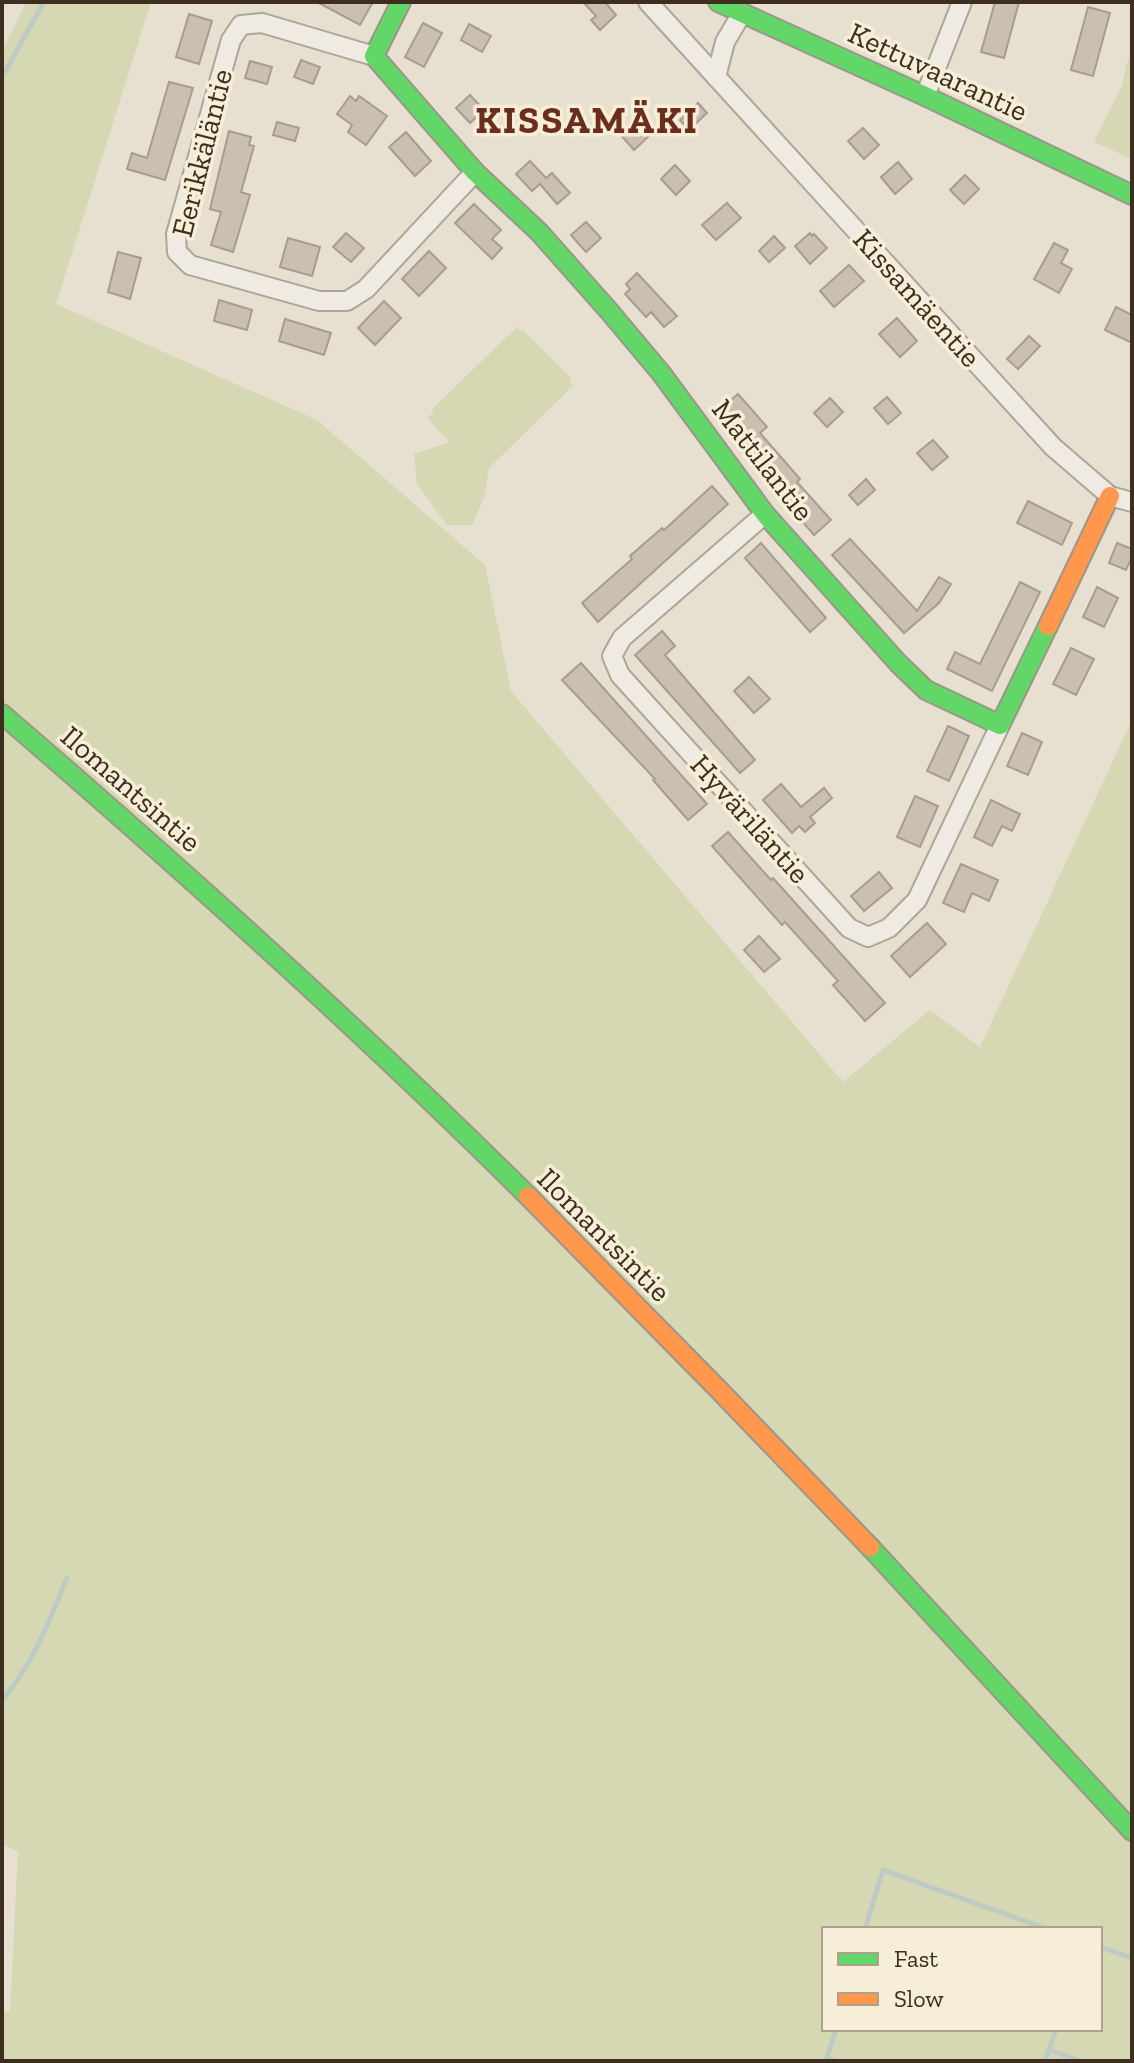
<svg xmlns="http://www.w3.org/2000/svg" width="1134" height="2063" viewBox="0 0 1134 2063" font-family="'Zilla Slab',serif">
	<rect width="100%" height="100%" fill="#e7e0d1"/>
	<!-- green -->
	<g fill="#d6d7b3" fill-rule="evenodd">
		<path d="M 26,2 L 151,2 L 56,304 L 317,420 L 485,565 L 511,691 L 843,1082 L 930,1010 L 980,1047 L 1132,720 L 1132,2061 L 2,2061 L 2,2011 L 10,2012 L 18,1851 L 2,1845 L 2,52 ZM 824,1929 L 1100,1929 L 1100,2029 L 824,2029 Z"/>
		<polygon points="1132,43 1132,159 1094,142 1122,86"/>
		<polygon points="517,327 521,331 523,330 571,378 569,381 573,386 489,468 484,498 472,525 447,525 417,484 414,454 450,442 427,418 434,412 432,409"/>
	</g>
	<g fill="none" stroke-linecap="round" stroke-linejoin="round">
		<!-- stream -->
		<g stroke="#bcccc2" stroke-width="5">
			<polyline points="2,77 44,2"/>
			<path d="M 2,1700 C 33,1665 49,1621 67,1578"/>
			<polyline points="865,1929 883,1870 1047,1929"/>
			<polyline points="1100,1947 1132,1958"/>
			<polyline points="1049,2050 1081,2061"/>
			<polyline points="835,2061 827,2058 836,2029"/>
			<polyline points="1045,2061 1056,2029"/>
		</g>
	</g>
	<!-- building -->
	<g fill="#cbbfb2" stroke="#a89c90" stroke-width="2">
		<polygon points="317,2 373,2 360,25"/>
		<polygon points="583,2 605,2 616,15 600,30 591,20 596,16"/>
		<polygon points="995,2 1019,2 1004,58 981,52"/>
		<polygon points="1088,7 1110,13 1093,76 1071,70"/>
		<polygon points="189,14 212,21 199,64 176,57"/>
		<polygon points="423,23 442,33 424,67 405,57"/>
		<polygon points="469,24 491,36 482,52 461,40"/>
		<polygon points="301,60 320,67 313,84 294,77"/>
		<polygon points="250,61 272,67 267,84 245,78"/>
		<polygon points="169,82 193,88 165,180 127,169 132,153 147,158"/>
		<polygon points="470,95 484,110 470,123 456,108"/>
		<polygon points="350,96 356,101 359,96 387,116 366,145 348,132 352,125 337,114"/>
		<polygon points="698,103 707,113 689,130 680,120"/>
		<polygon points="635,120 649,136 634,150 620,134"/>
		<polygon points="277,122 299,128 295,141 273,135"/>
		<polygon points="863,128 879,145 864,159 848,141"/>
		<polygon points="229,131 251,137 249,145 254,146 241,192 250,195 233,252 211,245 221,212 210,209"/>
		<polygon points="406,132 431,161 415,176 389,147"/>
		<polygon points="530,161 546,178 552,173 570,193 557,204 540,184 532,191 516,174"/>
		<polygon points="898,162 912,179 895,194 881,177"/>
		<polygon points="675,165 690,181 676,195 661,179"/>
		<polygon points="965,175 979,189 964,204 950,190"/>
		<polygon points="727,203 741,218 716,240 702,225"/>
		<polygon points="474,204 501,230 492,239 502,248 492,259 455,223"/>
		<polygon points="586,222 601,238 586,252 571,235"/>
		<polygon points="346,233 364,248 351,262 333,247"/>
		<polygon points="810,233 812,236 814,234 827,248 810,264 795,246"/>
		<polygon points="774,236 785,248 769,262 759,251"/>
		<polygon points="288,238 320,247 312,276 280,267"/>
		<polygon points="1054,243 1068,250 1061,263 1072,269 1059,293 1034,279"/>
		<polygon points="429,251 446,268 419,296 402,279"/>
		<polygon points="118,252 141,258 130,299 108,292"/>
		<polygon points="849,265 864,281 834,307 820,291"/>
		<polygon points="637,273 677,316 664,327 651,312 646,317 625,294 630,289 626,284"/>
		<polygon points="219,300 252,310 247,330 214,321"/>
		<polygon points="384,301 401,318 375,345 358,328"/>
		<polygon points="1116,307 1132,315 1132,343 1105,330"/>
		<polygon points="897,318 917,341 900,357 879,334"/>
		<polygon points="285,319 331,333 324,355 279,341"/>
		<polygon points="1029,336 1040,346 1018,369 1007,359"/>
		<polygon points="738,394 767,427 760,433 800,479 797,482 831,520 814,535 795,513 799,510 759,466 764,462 719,410"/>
		<polygon points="887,397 901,413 888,424 874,408"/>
		<polygon points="830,398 843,412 827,427 814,413"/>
		<polygon points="933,440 948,457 932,470 917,453"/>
		<polygon points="866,479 875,490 858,505 849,495"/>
		<polygon points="712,486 728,504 598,622 582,603 632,559 630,556 662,528 664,530"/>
		<polygon points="1028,501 1072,523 1062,545 1017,523"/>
		<polygon points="850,539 917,611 939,577 951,584 939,603 904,633 832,555"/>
		<polygon points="761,543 826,618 810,632 745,558"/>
		<polygon points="1117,543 1132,549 1132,557 1126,570 1109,563"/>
		<polygon points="1020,582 1040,592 992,691 947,669 955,652 980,664"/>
		<polygon points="1097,587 1118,598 1104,627 1083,617"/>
		<polygon points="662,631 675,646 665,655 755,760 740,773 635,655"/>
		<polygon points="1071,648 1094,659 1076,695 1053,684"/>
		<polygon points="581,663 707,804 688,820 653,780 655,779 562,680"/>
		<polygon points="749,677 770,699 754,713 734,691"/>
		<polygon points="948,726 969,736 949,781 927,771"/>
		<polygon points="1022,733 1042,742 1028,775 1007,766"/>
		<polygon points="781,784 801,807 824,788 832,798 810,817 815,823 805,832 799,826 792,833 763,800"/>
		<polygon points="915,796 938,806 920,847 897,837"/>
		<polygon points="991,800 1020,814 1012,831 1002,826 992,846 974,837"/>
		<polygon points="728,832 771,880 773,878 885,1003 865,1021 833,985 838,981 785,922 782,925 712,846"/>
		<polygon points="961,864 998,880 989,901 972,893 964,912 943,903"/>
		<polygon points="879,872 892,888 864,911 851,896"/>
		<polygon points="927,923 946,944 910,977 891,956"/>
		<polygon points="759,936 780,959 764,972 744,950"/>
	</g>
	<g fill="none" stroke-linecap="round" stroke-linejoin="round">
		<defs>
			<g id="street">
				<polyline points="648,2 1053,447 1110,496 1132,502"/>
				<polyline points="374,56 262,23 241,25 231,40 176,234 177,252 190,265 319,301 347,301 366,289 475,172"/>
				<polyline points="716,77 725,42 742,13"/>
				<polyline points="925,96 962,2"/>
				<polyline points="765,514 622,638 612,656 620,675 849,928 868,937 889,928 917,900 1000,725"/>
			</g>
			<g id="fast">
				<polyline points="401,2 374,56 475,172 539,232 609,311 661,373 765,514 898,663 926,690 1000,725 1048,626"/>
				<polyline points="718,2 925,96 1132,195"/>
				<path d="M 2,714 C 182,869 359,1028 528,1196"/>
				<polyline points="870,1547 1132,1831"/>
			</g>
			<g id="slow">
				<polyline points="1048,626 1110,496"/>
				<polyline points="528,1196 719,1390 870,1547"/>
			</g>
		</defs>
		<!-- street casing -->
		<use href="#street" stroke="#ada599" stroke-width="22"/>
		<!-- fast casing -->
		<use href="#fast" stroke="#9c958a" stroke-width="22"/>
		<!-- slow casing -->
		<use href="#slow" stroke="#9c958a" stroke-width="22"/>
		<!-- street -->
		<use href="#street" stroke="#efebe3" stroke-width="18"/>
		<!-- fast -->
		<use href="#fast" stroke="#63d668" stroke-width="18"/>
		<!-- slow -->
		<use href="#slow" stroke="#ff974d" stroke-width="18"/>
	</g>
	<g text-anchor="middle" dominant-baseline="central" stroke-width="7" stroke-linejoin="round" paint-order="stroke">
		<!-- street labels -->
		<g font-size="30" fill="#3d2e20" stroke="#f7eed8">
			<text transform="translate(938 72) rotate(25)">Kettuvaarantie</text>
			<text transform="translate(202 153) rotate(-76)">Eerikkäläntie</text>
			<text transform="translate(917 298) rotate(48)">Kissamäentie</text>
			<text transform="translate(763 460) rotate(52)">Mattilantie</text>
			<text transform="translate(131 789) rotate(41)">Ilomantsintie</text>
			<text transform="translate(750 819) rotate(48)">Hyväriläntie</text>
			<text transform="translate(604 1235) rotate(45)">Ilomantsintie</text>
		</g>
		<!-- district labels -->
		<g font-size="38" font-weight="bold" letter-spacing="2" fill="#6b2e1e" stroke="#f7eed8">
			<text x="587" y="120">KISSAMÄKI</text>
		</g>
	</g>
	<!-- border -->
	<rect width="1134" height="2063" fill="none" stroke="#3d2e20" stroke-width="8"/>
	<!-- legend -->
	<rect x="822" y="1927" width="280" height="104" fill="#f7eed8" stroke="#ada18e" stroke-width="2"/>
	<rect x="838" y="1953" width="40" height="12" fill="#63d668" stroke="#ada18e" stroke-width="2"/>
	<text x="894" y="1967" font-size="24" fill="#3d2e20">Fast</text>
	<rect x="838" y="1993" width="40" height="12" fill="#ff974d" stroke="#ada18e" stroke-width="2"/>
	<text x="894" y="2007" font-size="24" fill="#3d2e20">Slow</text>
</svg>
